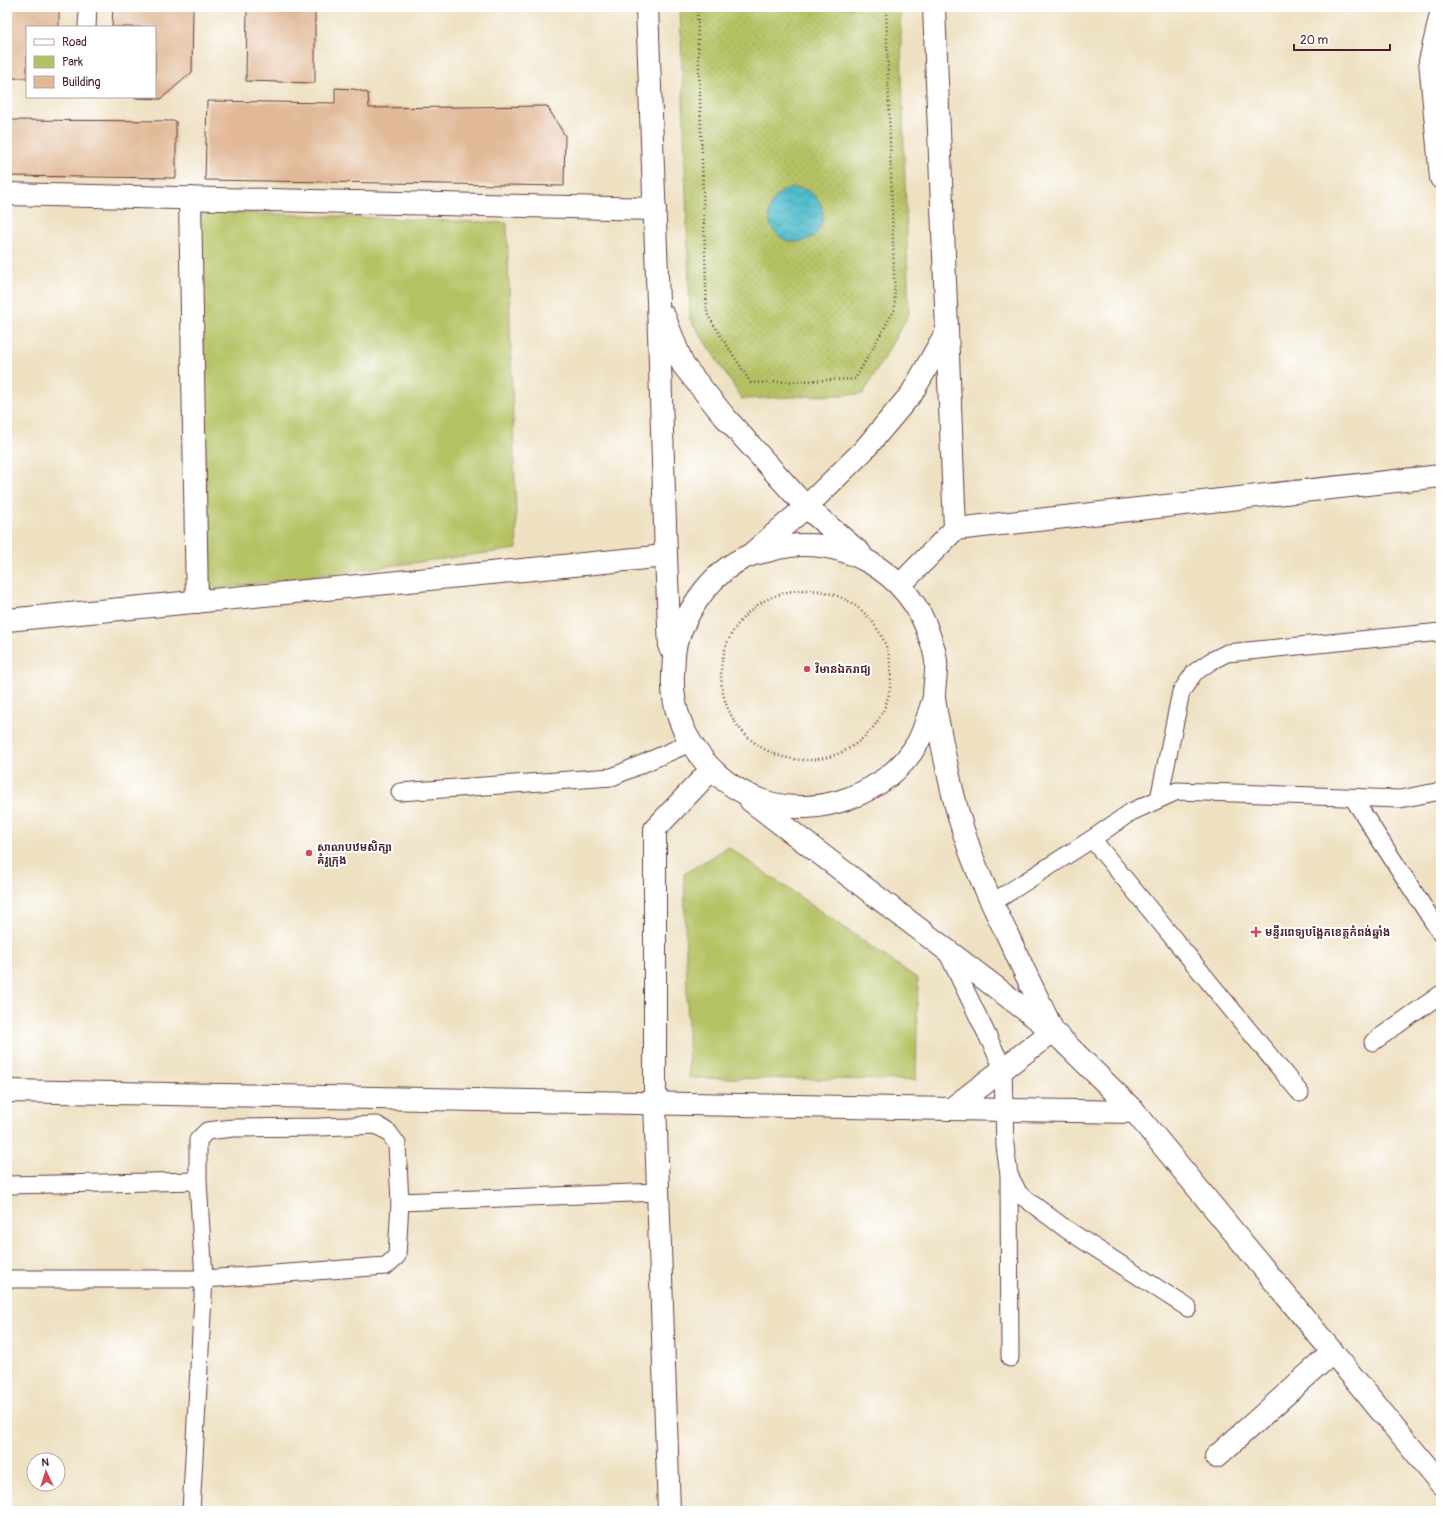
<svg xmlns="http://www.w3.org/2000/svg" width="1448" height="1518" viewBox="0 0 1448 1518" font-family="Pangolin,'Noto Sans Khmer',sans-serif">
	<defs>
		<pattern id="garden-dots" width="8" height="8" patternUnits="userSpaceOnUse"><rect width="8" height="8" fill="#b5c264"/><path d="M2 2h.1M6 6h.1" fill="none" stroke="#9da657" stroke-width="1.8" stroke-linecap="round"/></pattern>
		<pattern id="water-waves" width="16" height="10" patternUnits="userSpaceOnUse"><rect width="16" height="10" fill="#50bccc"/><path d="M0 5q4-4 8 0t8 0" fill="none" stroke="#4498a6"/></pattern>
	</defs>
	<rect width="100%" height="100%" fill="#fff"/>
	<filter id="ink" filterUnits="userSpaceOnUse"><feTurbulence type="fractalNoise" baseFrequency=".025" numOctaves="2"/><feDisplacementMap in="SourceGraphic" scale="8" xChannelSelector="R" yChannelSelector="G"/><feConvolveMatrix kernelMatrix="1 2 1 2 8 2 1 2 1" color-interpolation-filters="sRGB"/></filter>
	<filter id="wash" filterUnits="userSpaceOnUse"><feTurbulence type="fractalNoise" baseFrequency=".012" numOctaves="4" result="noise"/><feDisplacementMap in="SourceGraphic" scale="16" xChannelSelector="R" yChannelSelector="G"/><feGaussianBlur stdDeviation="0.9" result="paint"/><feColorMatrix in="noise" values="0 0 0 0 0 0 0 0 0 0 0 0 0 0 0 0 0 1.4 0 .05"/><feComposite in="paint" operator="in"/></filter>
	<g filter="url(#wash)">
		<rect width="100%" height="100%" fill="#eee1c2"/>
		<!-- green -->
		<g fill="#b5c264" stroke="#807048">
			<polygon points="200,211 507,223 517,549 208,590"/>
			<polygon points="728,847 918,979 916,1080 689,1078 684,874"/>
		</g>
		<!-- garden -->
		<polygon fill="url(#garden-dots)" stroke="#807048" points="680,7 900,7 909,314 863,394 742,399 690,319"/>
		<!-- water -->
		<circle fill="url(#water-waves)" stroke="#4d6e7c" cx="796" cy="215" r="27"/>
		<g id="blocks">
			<!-- building -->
			<g fill="#e1b997">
				<polygon points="7,7 59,7 59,27 27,27 27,78 7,78"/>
				<polygon points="113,7 193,7 192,72 161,99 134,98 134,97 155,97 155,27 112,27"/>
				<polygon points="247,7 315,7 315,83 246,81"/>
				<polygon points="335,88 354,89 368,93 369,108 547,106 565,136 564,186 205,180 207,101 335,103"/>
				<polygon points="7,120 176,121 176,178 7,176"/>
			</g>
		</g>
	</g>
	<g filter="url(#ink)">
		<use href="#blocks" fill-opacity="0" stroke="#633c42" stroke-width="1"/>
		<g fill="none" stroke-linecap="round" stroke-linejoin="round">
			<defs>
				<g id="lane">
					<polyline points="87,27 88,7"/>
					<polyline points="400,792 612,777 690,743"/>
					<polyline points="1353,798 1441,934"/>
					<polyline points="1159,799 1181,692 1194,673 1211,661 1227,653 1441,632"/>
					<polyline points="1092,839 1300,1093"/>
					<polyline points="992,903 1092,839 1131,812 1177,791 1400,799 1441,791"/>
					<polyline points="946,950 1003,1068 1005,1146 1009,1175 1019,1194 1066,1229 1188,1308"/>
					<polyline points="1373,1042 1441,994"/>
					<polyline points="1009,1177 1010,1358"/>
					<polyline points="7,1185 198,1181"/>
					<polyline points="400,1202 658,1192"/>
					<polyline points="7,1279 204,1279 386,1266 397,1256 400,1202 397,1144 389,1133 377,1125 319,1127 233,1128 207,1131 198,1140 198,1181 204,1279 191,1511"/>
				</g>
				<g id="street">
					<polyline points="1441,14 1430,61 1441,178"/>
					<polyline points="7,194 655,209"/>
					<polyline points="190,198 197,602"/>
					<polyline points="955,529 1441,476"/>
					<polyline points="7,620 666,556"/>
					<polyline points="1216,1457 1333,1352"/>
				</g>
				<g id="secondary">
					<polyline points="749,556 806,507 864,450 912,393 946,333"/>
					<polyline points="900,585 955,529 934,7"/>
					<polyline points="7,1091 951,1109"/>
					<polyline points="669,1511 655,1102 655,829 711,770"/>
				</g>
				<g id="primary">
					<polyline points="647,7 658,302 666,556 670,648"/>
					<polyline points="664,316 683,365 724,416 806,507 860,553"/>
					<path d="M 934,698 C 929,712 925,729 918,742 C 890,793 817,820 763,801 C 711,783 670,731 673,675 C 674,663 673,650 677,640 C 690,605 713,571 748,556 C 756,553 764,552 771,550 C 838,530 911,572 930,638 C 933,645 935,654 936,661 C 937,673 934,685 934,697 C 935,711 939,725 941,738 C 948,773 955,808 967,842 C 977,873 992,904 1007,934 C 1022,967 1038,999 1053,1031"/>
					<polyline points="751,801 1053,1031 1135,1112 1441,1484"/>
					<polyline points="951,1109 1135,1112"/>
					<polyline points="951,1109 1053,1031"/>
				</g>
			</defs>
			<!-- lane casing -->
			<use href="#lane" stroke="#633c42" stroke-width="19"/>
			<!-- street casing -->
			<use href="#street" stroke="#633c42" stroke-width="24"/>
			<!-- secondary casing -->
			<use href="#secondary" stroke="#633c42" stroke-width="24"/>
			<!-- primary casing -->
			<use href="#primary" stroke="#633c42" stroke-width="24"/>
			<!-- path -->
			<g stroke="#633c42" stroke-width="2.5" stroke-dasharray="1 3" stroke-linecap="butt">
				<polyline points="697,7 707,314 751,383 855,379 895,309 886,7"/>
				<circle cx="806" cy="675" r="85"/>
			</g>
			<!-- lane -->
			<use href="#lane" stroke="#fff" stroke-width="17"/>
			<!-- street -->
			<use href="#street" stroke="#fff" stroke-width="22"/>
			<!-- secondary -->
			<use href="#secondary" stroke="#fff" stroke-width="22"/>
			<!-- primary -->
			<use href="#primary" stroke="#fff" stroke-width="22"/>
		</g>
	</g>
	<!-- markers -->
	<g fill="#d1495b" stroke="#fff" stroke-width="1.5">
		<circle cx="807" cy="669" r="4"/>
		<circle cx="309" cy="853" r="4"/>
		<path d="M1254 926h4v4h4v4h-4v4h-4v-4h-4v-4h4z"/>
	</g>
	<g text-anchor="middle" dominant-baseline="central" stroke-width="4" stroke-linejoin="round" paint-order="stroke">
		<!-- poi labels -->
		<g font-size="11" font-weight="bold" fill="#4a1f2b" stroke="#fff" text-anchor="start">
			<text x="815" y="669">វិមានឯករាជ្យ</text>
			<text x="317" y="847">សាលាបឋមសិក្សា<tspan x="317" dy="13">គំរូក្រុង</tspan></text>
			<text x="1265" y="932">មន្ទីរពេទ្យបង្អែកខេត្តកំពង់ឆ្នាំង</text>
		</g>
	</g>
	<!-- margin -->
	<rect width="1448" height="1518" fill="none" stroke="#fff" stroke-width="24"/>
	<!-- legend -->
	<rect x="26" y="26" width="130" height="72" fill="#ffffff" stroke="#b7a5aa"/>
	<rect x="34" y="39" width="20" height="6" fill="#ffffff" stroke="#b7a5aa"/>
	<text x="62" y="46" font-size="12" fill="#4a1f2b">Road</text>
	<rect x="34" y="56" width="20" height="12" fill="#b5c264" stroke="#b7a5aa"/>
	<text x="62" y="66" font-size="12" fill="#4a1f2b">Park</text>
	<rect x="34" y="76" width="20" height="12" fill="#e1b997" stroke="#b7a5aa"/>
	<text x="62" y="86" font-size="12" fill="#4a1f2b">Building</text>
	<!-- north arrow -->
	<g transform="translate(46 1472) rotate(356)"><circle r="19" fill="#ffffff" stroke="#b7a5aa"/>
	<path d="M0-3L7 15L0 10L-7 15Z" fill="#d1495b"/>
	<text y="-6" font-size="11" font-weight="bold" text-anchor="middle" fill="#4a1f2b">N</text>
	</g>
	<!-- scale -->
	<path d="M1294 44v6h96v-6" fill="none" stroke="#4a1f2b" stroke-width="2"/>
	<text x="1300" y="44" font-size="12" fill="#4a1f2b" stroke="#ffffff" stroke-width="3" paint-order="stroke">20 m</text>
</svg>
